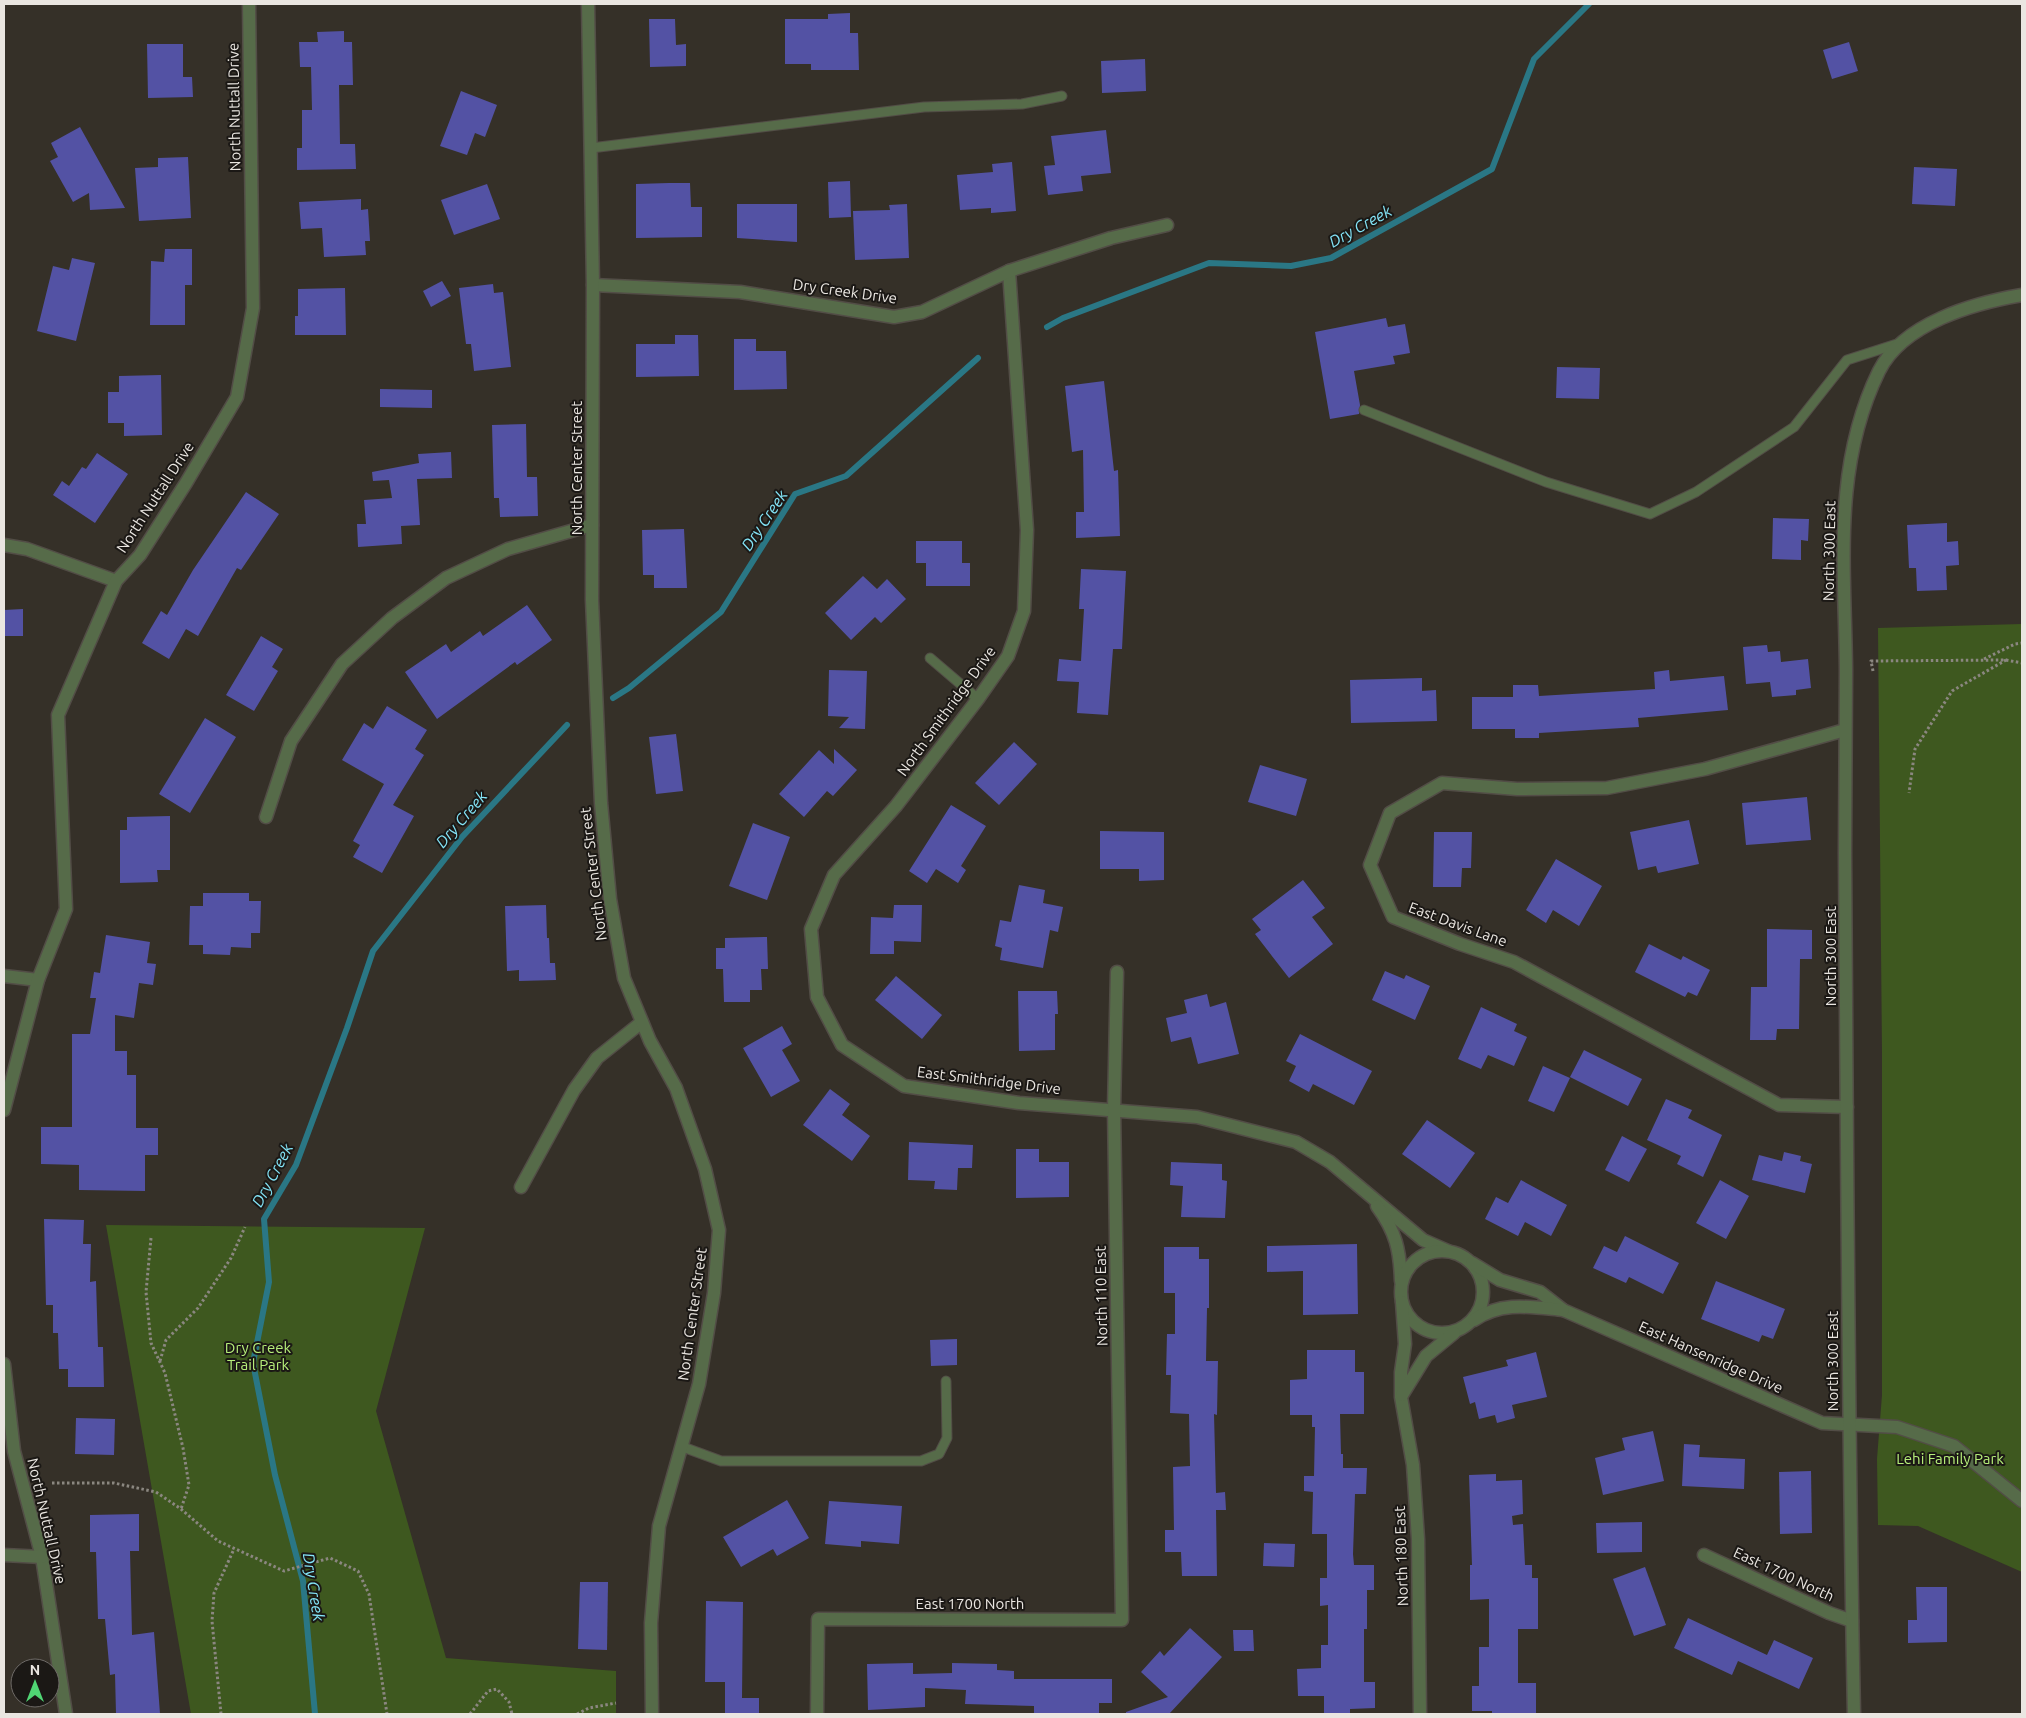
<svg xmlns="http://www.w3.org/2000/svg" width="2026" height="1718" viewBox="0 0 2026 1718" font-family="Ubuntu,sans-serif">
	<rect width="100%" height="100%" fill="#353028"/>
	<!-- green -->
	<g fill="#3e581f">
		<polygon points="2022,624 2022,1572 1918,1526 1878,1525 1877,1459 1882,1395 1882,1053 1878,628"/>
		<polygon points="106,1225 425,1228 376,1411 446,1658 616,1671 616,1714 191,1714"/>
	</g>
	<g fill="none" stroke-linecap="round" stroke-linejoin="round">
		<!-- stream -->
		<g stroke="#2a7785" stroke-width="6">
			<polyline points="1047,327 1063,318 1209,263 1291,266 1331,258 1492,169 1534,59 1589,4"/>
			<polyline points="613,698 629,688 721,612 795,494 846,476 978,358"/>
			<polyline points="315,1714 303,1581 275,1475 253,1363 269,1282 264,1219 296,1165 347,1028 373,951 462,837 567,725"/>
		</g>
	</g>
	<!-- building -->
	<g fill="#5352a4">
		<polygon points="850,13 850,33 858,33 859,70 811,70 811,64 785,64 785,19 828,19 828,14"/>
		<polygon points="649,19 675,19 676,45 686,44 686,66 650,67"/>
		<polygon points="344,31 344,42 352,42 353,85 339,85 340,144 355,144 356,169 297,170 297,148 302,148 302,110 312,110 311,67 300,67 299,42 318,42 317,32"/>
		<polygon points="1849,42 1858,71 1832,79 1823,50"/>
		<polygon points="147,44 183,44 183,77 192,77 193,97 148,98"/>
		<polygon points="1145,59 1146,91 1102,93 1101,61"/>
		<polygon points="461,91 497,105 485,137 475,133 467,155 440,146"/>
		<polygon points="80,127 125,208 90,210 89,193 73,202 50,161 58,157 51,143"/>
		<polygon points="1106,130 1111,173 1081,176 1083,191 1048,195 1044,166 1055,165 1051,136"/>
		<polygon points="188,157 191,218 139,221 135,168 158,167 158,158"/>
		<polygon points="1012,162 1016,211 991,213 991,208 960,210 957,175 993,172 992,164"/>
		<polygon points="1914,167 1957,169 1955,206 1912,204"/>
		<polygon points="850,181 851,217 829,218 828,182"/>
		<polygon points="669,183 690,183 691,207 702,207 702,237 636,238 636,184"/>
		<polygon points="487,184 500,219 454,235 441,200"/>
		<polygon points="361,199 361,210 368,209 370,241 365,241 366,255 324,257 322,228 301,229 299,202"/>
		<polygon points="737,204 797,204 797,242 737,238"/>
		<polygon points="907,204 909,258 855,260 853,211 890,210 889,205"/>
		<polygon points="165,249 192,249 192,285 185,285 185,325 150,325 151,261 164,262"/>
		<polygon points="72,258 95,263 76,341 37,331 53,266 69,270"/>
		<polygon points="442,281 451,296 431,307 423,291"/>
		<polygon points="493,284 494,293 503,292 511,367 474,371 471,344 466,344 459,288"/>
		<polygon points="345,288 346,335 295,335 295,316 298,316 298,289"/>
		<polygon points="1386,318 1388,327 1405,324 1410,353 1393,356 1395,364 1354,371 1360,405 1359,414 1330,419 1315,332"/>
		<polygon points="675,335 698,335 699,376 636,377 636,344 675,344"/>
		<polygon points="734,339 756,339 756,351 786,351 787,389 734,390"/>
		<polygon points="1557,367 1600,368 1599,399 1556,398"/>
		<polygon points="161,375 162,435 124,436 124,423 108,423 108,392 119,392 119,376"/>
		<polygon points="1104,381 1114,471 1118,470 1120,536 1076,538 1076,512 1084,512 1083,450 1072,452 1065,386"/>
		<polygon points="380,389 432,390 432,408 380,407"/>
		<polygon points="526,424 527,477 537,477 538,516 500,517 499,498 494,498 492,425"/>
		<polygon points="451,452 452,478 417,479 420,525 401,526 402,544 358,547 357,524 366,524 364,500 392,498 389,480 373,481 372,472 419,463 418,454"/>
		<polygon points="97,453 128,474 95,523 53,495 62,481 69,486 82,467 86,469"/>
		<polygon points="246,492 279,514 241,570 237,568 198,636 186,629 169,659 142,643 161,611 167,615 193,570"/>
		<polygon points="1773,518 1809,519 1808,541 1801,540 1801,560 1772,559"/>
		<polygon points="1947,523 1947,542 1958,541 1959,565 1946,566 1947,590 1917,591 1916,568 1909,568 1907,525"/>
		<polygon points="684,529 687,588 654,588 654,575 643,575 642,530"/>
		<polygon points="916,541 962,541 962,563 970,563 970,586 926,586 926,563 916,563"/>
		<polygon points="1081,569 1126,571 1122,649 1113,649 1108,715 1077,713 1079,682 1057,681 1059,659 1081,661 1084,609 1079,609"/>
		<polygon points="863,576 877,589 887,579 906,599 881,623 875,617 851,640 825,613"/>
		<polygon points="527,605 552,640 517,665 515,662 437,719 405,672 446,644 451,652 480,631 483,636"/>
		<polygon points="23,609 23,636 4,636 4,610"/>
		<polygon points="261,636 283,649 272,667 278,671 254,711 226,695"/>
		<polygon points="1767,645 1768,652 1780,651 1781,662 1808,659 1811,688 1796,690 1796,695 1772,697 1770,682 1746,684 1743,647"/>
		<polygon points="829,670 867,671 865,729 839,728 849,717 828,716"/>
		<polygon points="1669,670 1670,681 1724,676 1728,710 1638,718 1639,727 1539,733 1539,738 1515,738 1515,729 1472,729 1472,697 1513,697 1513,685 1538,685 1539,696 1655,689 1654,672"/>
		<polygon points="1422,678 1422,691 1436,690 1437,721 1351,723 1350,680"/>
		<polygon points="387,706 427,730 415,749 424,755 393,805 414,816 382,873 353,857 360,845 353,841 384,784 342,760 364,723 373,729"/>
		<polygon points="205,718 236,737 190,813 159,794"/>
		<polygon points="676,734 683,791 656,794 649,737"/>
		<polygon points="1014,742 1037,764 999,805 975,783"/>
		<polygon points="834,749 857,770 833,796 827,791 804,817 779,794 819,750 834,764"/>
		<polygon points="1260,765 1307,779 1296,816 1248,802"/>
		<polygon points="1807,797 1811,840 1746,845 1742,803"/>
		<polygon points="951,805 986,826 961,866 966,870 958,883 936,869 927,883 909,871"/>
		<polygon points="170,816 170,870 157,870 158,882 120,883 120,830 127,830 127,817"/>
		<polygon points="1689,820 1699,864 1658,873 1656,866 1638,870 1630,832"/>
		<polygon points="753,823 790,837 767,900 729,886"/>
		<polygon points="1100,831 1164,832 1164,880 1139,881 1139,869 1100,869"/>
		<polygon points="1434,832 1472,832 1471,868 1462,868 1461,887 1433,887"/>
		<polygon points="1556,859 1602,886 1579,926 1553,910 1546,923 1526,910"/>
		<polygon points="1303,880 1325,908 1312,917 1333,944 1289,978 1255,934 1261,930 1252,919"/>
		<polygon points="1019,885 1045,890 1043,903 1063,907 1058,932 1050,930 1043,968 1000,960 1002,948 995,946 1000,920 1011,922"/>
		<polygon points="203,893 249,893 249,901 261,901 260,933 251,933 251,948 231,947 230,955 203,954 203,945 189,945 190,906 203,906"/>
		<polygon points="546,905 547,938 549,938 550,963 555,963 556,980 519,981 519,970 507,971 505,906"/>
		<polygon points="894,905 922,905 921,942 894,941 894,954 870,954 871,917 893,918"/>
		<polygon points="1767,929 1812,930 1812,959 1800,959 1799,1029 1777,1029 1776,1040 1750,1040 1751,987 1767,987"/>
		<polygon points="106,935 150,942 147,963 156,964 153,985 139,983 134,1018 115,1015 115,1051 127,1051 127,1075 136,1075 136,1128 158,1128 158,1155 145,1155 145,1191 79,1190 79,1165 41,1164 41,1127 72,1127 72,1034 90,1034 96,998 90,998 94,972 100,973"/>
		<polygon points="767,937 768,969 761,969 762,990 750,990 750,1002 724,1002 723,969 716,969 716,948 725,948 725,938"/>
		<polygon points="1649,944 1681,960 1683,956 1710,970 1697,996 1688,992 1685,997 1635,972"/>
		<polygon points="1385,971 1404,979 1406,975 1430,986 1415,1020 1372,1000"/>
		<polygon points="896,976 942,1015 922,1039 875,1000"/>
		<polygon points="1018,991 1057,991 1058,1014 1055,1014 1055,1050 1019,1051"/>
		<polygon points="1207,994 1210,1007 1226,1002 1239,1054 1198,1064 1191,1037 1171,1042 1166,1018 1187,1013 1184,1000"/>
		<polygon points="1481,1007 1517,1024 1514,1031 1527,1037 1514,1066 1488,1055 1481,1069 1458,1059"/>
		<polygon points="782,1026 792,1044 782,1050 800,1081 771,1097 743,1048"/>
		<polygon points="1300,1034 1372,1071 1354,1105 1313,1084 1309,1092 1289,1081 1296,1066 1286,1061"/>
		<polygon points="1584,1050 1642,1079 1628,1106 1570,1077"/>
		<polygon points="1543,1066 1570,1078 1554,1112 1528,1101"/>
		<polygon points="830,1089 850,1104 842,1115 870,1136 852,1161 803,1125"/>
		<polygon points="1666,1099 1692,1110 1688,1118 1722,1135 1703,1177 1677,1164 1681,1156 1647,1140"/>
		<polygon points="1427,1120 1475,1153 1450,1188 1402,1154"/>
		<polygon points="1622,1136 1647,1149 1629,1182 1605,1170"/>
		<polygon points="909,1142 973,1145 972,1168 958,1168 957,1190 934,1189 935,1181 908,1180"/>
		<polygon points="1016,1149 1039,1149 1039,1162 1069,1162 1069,1197 1016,1198"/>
		<polygon points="1784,1152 1801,1156 1800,1161 1812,1164 1805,1193 1752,1180 1759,1155 1782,1161"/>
		<polygon points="1171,1162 1222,1164 1222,1180 1227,1181 1225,1218 1181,1217 1183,1186 1170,1185"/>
		<polygon points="1521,1180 1567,1205 1551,1236 1525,1222 1518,1236 1485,1219 1496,1197 1508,1203"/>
		<polygon points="1720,1180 1749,1196 1726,1239 1696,1223"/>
		<polygon points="44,1219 84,1220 83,1244 91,1244 90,1282 96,1281 98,1347 103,1347 104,1387 68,1387 68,1369 59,1369 58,1333 53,1333 53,1305 46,1305"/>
		<polygon points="1625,1236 1679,1263 1663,1294 1629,1277 1626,1283 1593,1268 1604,1246 1617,1252"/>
		<polygon points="1357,1244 1358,1314 1303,1315 1303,1271 1267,1272 1267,1246"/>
		<polygon points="1164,1247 1199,1247 1199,1259 1209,1259 1209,1308 1207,1308 1206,1361 1218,1361 1217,1415 1214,1414 1216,1493 1225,1492 1226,1510 1216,1510 1217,1576 1182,1576 1181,1552 1165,1552 1165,1530 1174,1530 1173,1467 1190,1466 1189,1414 1170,1413 1171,1375 1166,1375 1167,1334 1175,1334 1175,1293 1164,1293"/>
		<polygon points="1716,1281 1785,1309 1773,1339 1762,1335 1759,1342 1701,1319"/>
		<polygon points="957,1339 957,1365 931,1366 930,1340"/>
		<polygon points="1307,1350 1355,1350 1355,1372 1364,1372 1364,1414 1340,1414 1341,1454 1343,1454 1343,1468 1367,1468 1366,1494 1355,1494 1353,1554 1354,1565 1374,1565 1374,1590 1367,1590 1367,1629 1364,1629 1364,1682 1375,1682 1375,1708 1350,1709 1350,1714 1324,1714 1324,1696 1298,1696 1297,1669 1321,1668 1321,1645 1328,1645 1328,1605 1320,1606 1320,1578 1327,1578 1327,1534 1312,1534 1313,1492 1304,1491 1304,1476 1314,1476 1315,1427 1312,1427 1312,1415 1290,1415 1290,1380 1307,1379"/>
		<polygon points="1536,1352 1547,1397 1512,1405 1515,1418 1497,1423 1495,1415 1479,1419 1475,1402 1470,1404 1463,1377 1508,1366 1506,1360"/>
		<polygon points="76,1418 115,1419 114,1455 75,1454"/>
		<polygon points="1653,1431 1664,1481 1603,1495 1595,1458 1625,1450 1622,1438"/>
		<polygon points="1684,1444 1700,1445 1699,1457 1745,1459 1744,1489 1682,1486"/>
		<polygon points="1811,1471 1812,1533 1780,1534 1779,1472"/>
		<polygon points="1496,1474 1496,1481 1522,1480 1523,1514 1512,1516 1513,1525 1523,1524 1525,1565 1532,1565 1532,1578 1538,1578 1538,1629 1518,1629 1518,1683 1536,1683 1536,1714 1492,1714 1492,1711 1472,1711 1472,1686 1479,1686 1479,1647 1489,1647 1489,1599 1470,1600 1470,1565 1472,1565 1469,1475"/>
		<polygon points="787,1500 809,1538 777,1556 773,1549 741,1567 723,1537"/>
		<polygon points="829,1501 902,1506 899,1544 861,1541 861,1547 825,1544"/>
		<polygon points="139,1514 139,1551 130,1551 132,1635 154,1632 160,1714 116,1714 115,1674 110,1675 105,1619 98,1619 96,1552 90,1552 90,1515"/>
		<polygon points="1642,1522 1642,1552 1597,1553 1596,1523"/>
		<polygon points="1264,1543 1295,1544 1294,1567 1263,1566"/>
		<polygon points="1645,1567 1666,1625 1634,1636 1613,1579"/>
		<polygon points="580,1582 608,1582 607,1650 578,1649"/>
		<polygon points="1916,1587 1947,1587 1947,1642 1908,1643 1908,1620 1917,1620"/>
		<polygon points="706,1601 743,1602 742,1698 759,1698 759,1714 725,1714 725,1682 705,1682"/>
		<polygon points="1688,1618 1767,1655 1774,1640 1813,1658 1799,1689 1738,1661 1732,1675 1674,1648"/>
		<polygon points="1190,1628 1222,1657 1169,1714 1126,1714 1126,1712 1168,1697 1141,1672 1160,1651 1164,1656"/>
		<polygon points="1233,1630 1253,1630 1254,1651 1234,1651"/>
		<polygon points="913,1663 913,1674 952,1673 952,1663 997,1664 997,1670 1014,1671 1014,1679 1112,1679 1112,1703 1099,1703 1099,1714 1034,1714 1034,1706 965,1704 966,1690 925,1688 925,1707 868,1710 867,1664"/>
	</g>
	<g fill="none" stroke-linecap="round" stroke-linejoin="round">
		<defs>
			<g id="service">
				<polyline points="591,148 924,107 1022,104 1062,96"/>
				<polyline points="1364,410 1546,482 1650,514 1696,492 1794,427 1847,360 1900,343"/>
				<polyline points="930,658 978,699"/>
				<polyline points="683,1447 721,1461 921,1461 939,1454 947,1438 946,1381"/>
			</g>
			<g id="minor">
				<polyline points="1009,271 1027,530 1024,611 1008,656 978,699 896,806 834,875 811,929 817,997 842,1045 904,1086 1019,1103 1197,1117 1296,1142 1330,1162 1423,1240 1448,1251"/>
				<polyline points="593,285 740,292 894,317 922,312 1009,271 1111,238 1167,225"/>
				<polyline points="4,545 27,549 116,581"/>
				<polyline points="1845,730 1705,769 1607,788 1517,789 1442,783 1390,813 1370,865 1393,917 1460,944 1514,962 1779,1105 1847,1107"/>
				<polyline points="266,817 291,741 342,664 392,618 446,578 508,549 592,525"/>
				<polyline points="4,976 38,980"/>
				<polyline points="4,1110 38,980 66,909 58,715 116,581 140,555 186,483 237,397 253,308 249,4"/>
				<polyline points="521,1187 574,1090 597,1058 642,1022"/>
				<path d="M 1377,1206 C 1396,1232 1400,1250 1401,1281"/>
				<circle cx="1442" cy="1292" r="41"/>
				<polyline points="1472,1263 1500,1280 1540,1292 1563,1310 1822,1423 1897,1427 1954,1446 2022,1501"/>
				<polyline points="1402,1302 1405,1344 1401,1372 1401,1397 1413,1465 1418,1539 1420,1714"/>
				<path d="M 1474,1320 C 1502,1301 1531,1307 1563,1310"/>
				<polyline points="4,1364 14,1451 42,1557 66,1714"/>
				<polyline points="1402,1395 1426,1356 1454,1333"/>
				<polyline points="4,1555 42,1557"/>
				<polyline points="1704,1555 1829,1613 1852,1621"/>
				<polyline points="817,1714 818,1619 1122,1620 1114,1109 1117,972"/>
				<path d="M 1854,1714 C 1848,1427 1847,1140 1845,853 C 1845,792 1846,731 1846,670 C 1845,567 1832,467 1879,371 C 1903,323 1974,303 2022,295"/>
			</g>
			<polyline id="tertiary" points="588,4 593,285 592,600 601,803 610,899 624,978 650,1041 676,1088 705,1169 719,1230 714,1293 699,1384 659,1526 651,1623 652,1714"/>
		</defs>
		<!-- service casing -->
		<use href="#service" stroke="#524d46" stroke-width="11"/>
		<!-- minor casing -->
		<use href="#minor" stroke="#524d46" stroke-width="15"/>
		<!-- tertiary casing -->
		<use href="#tertiary" stroke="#524d46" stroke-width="15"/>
		<!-- path -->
		<g stroke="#8b8780" stroke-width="3" stroke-dasharray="2.5 2.5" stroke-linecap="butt">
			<polyline points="1984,659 2015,644 2022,643"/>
			<polyline points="2006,660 2022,663"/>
			<polyline points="1873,671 1871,661 2006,660 1952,691 1915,749 1909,793"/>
			<polyline points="151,1238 146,1292 151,1343 165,1373 183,1448 189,1485 181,1509"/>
			<polyline points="160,1361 166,1340 198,1308 231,1258 245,1227"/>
			<polyline points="52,1483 114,1483 156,1492 181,1509 218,1541 284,1571 330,1558 358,1571 369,1594 387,1714"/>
			<polyline points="221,1714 212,1621 214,1593 234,1549"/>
			<polyline points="470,1714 488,1691 497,1689 509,1702 512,1714"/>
			<polyline points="577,1714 589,1708 616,1703"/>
		</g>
		<!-- service -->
		<use href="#service" stroke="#566b49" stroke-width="9"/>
		<!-- minor -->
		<use href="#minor" stroke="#566b49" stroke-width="12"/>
		<!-- tertiary -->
		<use href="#tertiary" stroke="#566b49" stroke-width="12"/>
	</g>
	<g text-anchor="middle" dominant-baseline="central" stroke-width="4" stroke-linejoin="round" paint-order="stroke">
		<!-- street labels -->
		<g font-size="15" fill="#eae6e1" stroke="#1b1815">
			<text transform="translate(234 107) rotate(-91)">North Nuttall Drive</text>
			<text transform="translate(845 291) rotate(8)">Dry Creek Drive</text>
			<text transform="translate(576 468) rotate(-90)">North Center Street</text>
			<text transform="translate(155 497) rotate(-57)">North Nuttall Drive</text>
			<text transform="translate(1829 551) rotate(-89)">North 300 East</text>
			<text transform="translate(946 711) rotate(-54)">North Smithridge Drive</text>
			<text transform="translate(593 874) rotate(-97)">North Center Street</text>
			<text transform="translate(1458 924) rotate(20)">East Davis Lane</text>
			<text transform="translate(1830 956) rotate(-90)">North 300 East</text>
			<text transform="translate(989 1080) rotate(7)">East Smithridge Drive</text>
			<text transform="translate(1101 1296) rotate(-91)">North 110 East</text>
			<text transform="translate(692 1314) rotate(-82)">North Center Street</text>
			<text transform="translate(1711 1357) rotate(24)">East Hansenridge Drive</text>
			<text transform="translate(1832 1361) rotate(-90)">North 300 East</text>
			<text transform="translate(47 1521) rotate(77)">North Nuttall Drive</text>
			<text transform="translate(1401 1556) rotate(-92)">North 180 East</text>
			<text transform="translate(1784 1574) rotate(25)">East 1700 North</text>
			<text x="970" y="1603">East 1700 North</text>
		</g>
		<!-- park labels -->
		<g font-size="15" fill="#b6ee7a" stroke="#1b1815">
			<text x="258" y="1347">Dry Creek<tspan x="258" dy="17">Trail Park</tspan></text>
			<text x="1950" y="1458">Lehi Family Park</text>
		</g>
		<!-- water labels -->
		<g font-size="16" font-style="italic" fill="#84e5f8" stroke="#1b1815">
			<text transform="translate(1360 226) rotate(-29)">Dry Creek</text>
			<text transform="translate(764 520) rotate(-56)">Dry Creek</text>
			<text transform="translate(461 819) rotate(-49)">Dry Creek</text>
			<text transform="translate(272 1175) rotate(-62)">Dry Creek</text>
			<text transform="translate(314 1587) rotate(81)">Dry Creek</text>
		</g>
	</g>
	<!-- border -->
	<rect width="2026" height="1718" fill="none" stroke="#eae6e1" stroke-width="10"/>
	<!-- north arrow -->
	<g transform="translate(35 1683)"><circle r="24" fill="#1b1815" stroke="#6e6a67"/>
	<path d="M0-4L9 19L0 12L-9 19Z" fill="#50d674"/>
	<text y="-8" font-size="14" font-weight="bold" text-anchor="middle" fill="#eae6e1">N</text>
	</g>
</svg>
